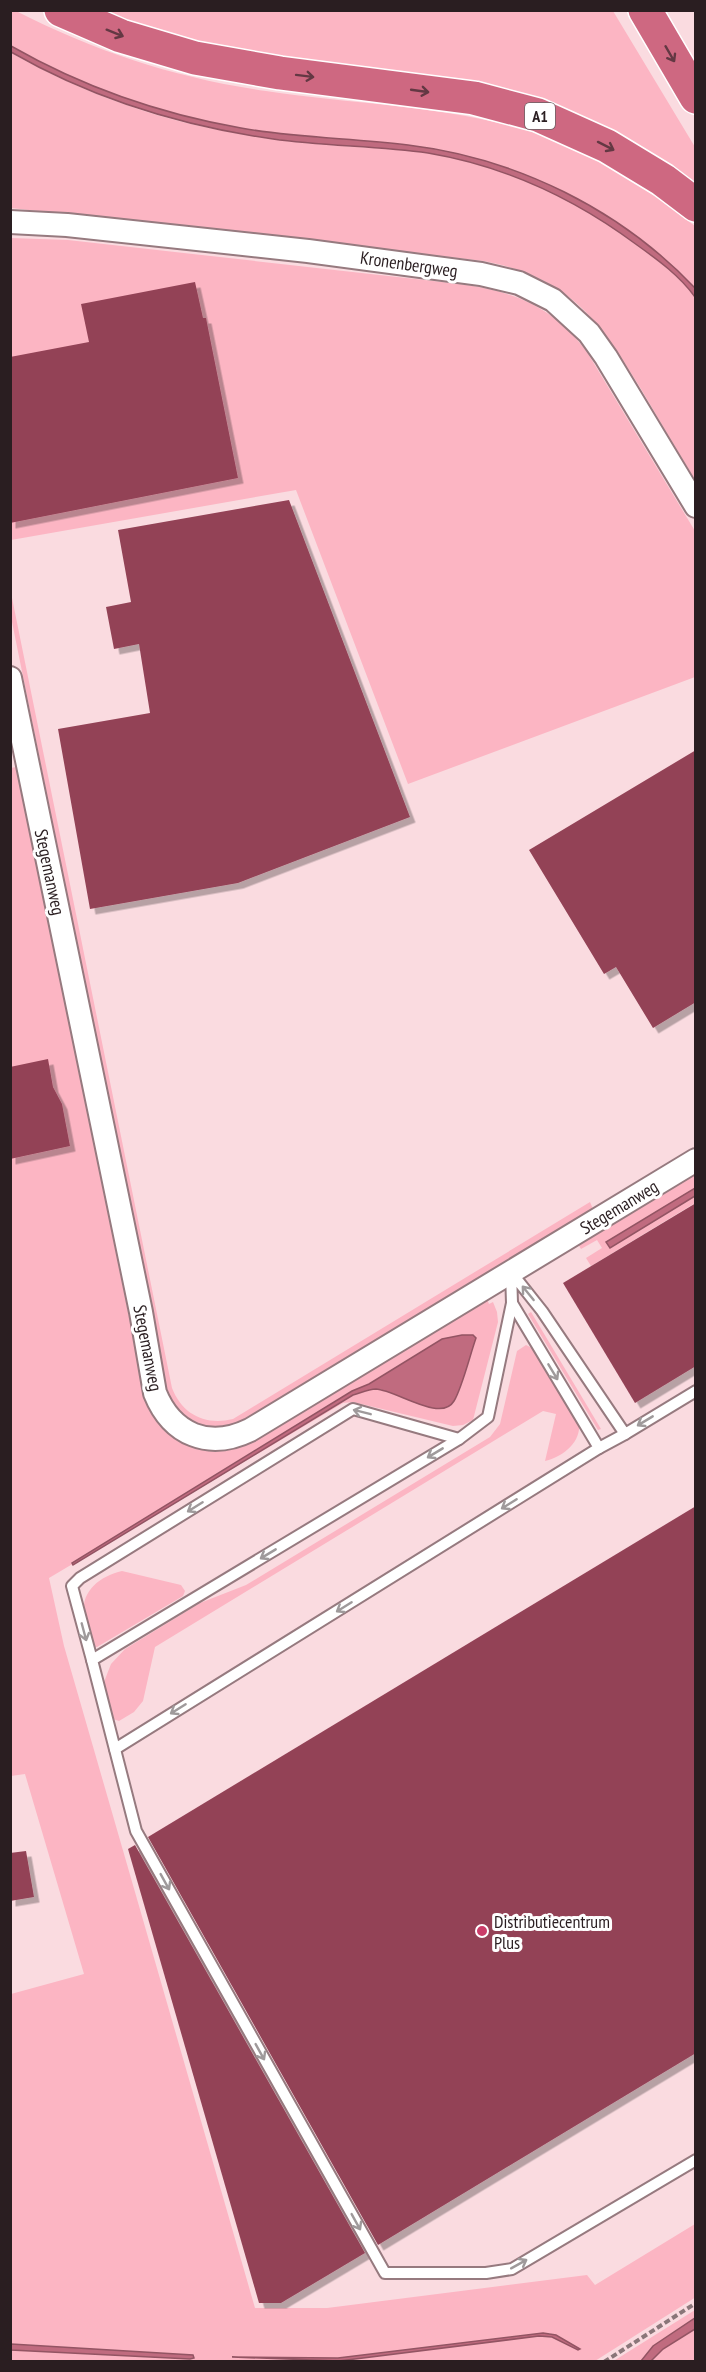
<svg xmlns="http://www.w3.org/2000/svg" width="706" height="2372" viewBox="0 0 706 2372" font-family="'PT Sans Narrow',sans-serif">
	<defs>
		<filter id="shadow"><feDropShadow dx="5.5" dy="5.5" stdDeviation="0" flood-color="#0004"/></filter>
	</defs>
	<rect width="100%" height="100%" fill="#fadbe0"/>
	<!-- green -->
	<g fill="#fcb5c3" fill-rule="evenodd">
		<path d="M 11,11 L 16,11 C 97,52 175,78 266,91 C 364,106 461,105 557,140 C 607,159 653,195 695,226 L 695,288 C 620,209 516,158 408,145 C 352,138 296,138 241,128 C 161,114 81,86 11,46 Z"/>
		<polygon points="96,11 613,11 695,147 695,196 510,91 458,79 277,59 199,46"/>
		<path d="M 10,52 C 71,87 141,114 209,128 C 244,135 280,141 316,144 C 361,148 407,148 452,157 C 515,171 575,199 627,238 C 651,255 678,273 695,297 L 695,480 C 677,450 659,420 641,389 C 598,319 570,278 484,261 L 11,208 Z"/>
		<path d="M 11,238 L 68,240 L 460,284 C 514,291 554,307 587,352 L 695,531 L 695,677 L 408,784 L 296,490 L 11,540 Z"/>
		<path d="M 10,588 L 172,1388 C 182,1414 205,1426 233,1419 L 590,1202 L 593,1209 L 244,1420 C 212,1436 180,1423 167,1389 L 11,617 Z"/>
		<path d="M 17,767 L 145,1395 C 161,1440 197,1458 243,1446 L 487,1299 L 489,1304 L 493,1302 L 497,1312 L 498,1322 L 473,1420 L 463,1425 L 453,1426 L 353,1402 L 343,1403 L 49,1578 L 64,1646 L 255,2308 L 327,2308 L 587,2275 L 595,2285 L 695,2224 L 696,2297 L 595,2361 L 11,2362 L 10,2350 L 189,2359 L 194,2358 L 193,2355 L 11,2344 L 11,1994 L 84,1974 L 25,1774 L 11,1776 L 10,768 ZM 543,2333 L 549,2333 L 580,2349 L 578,2350 L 552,2337 L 539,2336 L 339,2361 L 232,2357 L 338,2358 Z"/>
		<polygon points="695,1173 695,1203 591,1266 586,1258 602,1248 597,1240 581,1249 578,1244"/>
		<polygon points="531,1312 601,1429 598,1430 528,1314"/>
		<path d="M 526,1345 L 534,1349 L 579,1424 C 581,1443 562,1457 545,1461 L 556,1414 L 543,1411 L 155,1647 L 143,1701 L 134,1712 L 119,1721 L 113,1719 L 104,1682 L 111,1664 L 125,1649 L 200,1603 L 246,1585 L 490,1437 L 500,1424 L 517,1351 Z"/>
		<path d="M 122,1571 L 181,1585 L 185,1591 L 183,1596 L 97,1647 L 94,1647 C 91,1637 85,1625 84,1614 C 81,1590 101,1576 122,1571 Z"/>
		<polygon points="695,2310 695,2318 653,2346 641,2361 612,2362"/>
		<polygon points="695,2329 695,2361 651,2362 663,2349"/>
	</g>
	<!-- water -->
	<g fill="#c06b7f" stroke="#935463" stroke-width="1.5">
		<path d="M 11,46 C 81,86 161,114 241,128 C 296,138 352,138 408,145 C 516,158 620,209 695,288 L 695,297 C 680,276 658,260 637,245 C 574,198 505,166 428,153 C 376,146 324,146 273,139 C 182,126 91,98 11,52 Z"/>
		<polygon points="695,1188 695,1196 610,1248 606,1242"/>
		<path d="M 462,1335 L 473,1335 L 476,1338 C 470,1355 462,1388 454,1401 C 441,1423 396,1390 376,1389 C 369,1389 360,1393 353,1395 L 73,1565 L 72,1563 L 352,1391 L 369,1384 L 442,1339 Z"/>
		<polygon points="695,2318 695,2329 663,2349 651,2361 641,2361 653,2346"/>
		<polygon points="543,2333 556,2335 580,2349 578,2350 552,2337 539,2336 339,2361 232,2357 338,2358"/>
		<polygon points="11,2344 193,2355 194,2358 190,2359 11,2350"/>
	</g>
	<!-- building -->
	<g fill="#934357" filter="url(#shadow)">
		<polygon points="195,282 203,318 206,318 238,478 10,523 10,357 89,342 81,304"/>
		<polygon points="289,500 410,817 238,883 90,909 58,729 150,713 139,644 114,649 106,607 131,602 118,530"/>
		<polygon points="696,750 696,1002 653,1028 616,967 604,974 529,850"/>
		<polygon points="48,1059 53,1087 62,1104 70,1146 10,1159 10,1067"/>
		<polygon points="696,1203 696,1366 635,1403 563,1283"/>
		<polygon points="696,1506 696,2053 378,2245 148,1837"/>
		<polygon points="135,1845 365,2253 281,2303 259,2303 128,1849"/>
		<polygon points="26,1851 34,1897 10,1901 10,1853"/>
	</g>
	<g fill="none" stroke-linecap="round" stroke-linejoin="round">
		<defs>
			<g id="lane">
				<polyline points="696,1391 625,1434 542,1311 511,1272 512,1303 488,1417 459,1439 92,1660 136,1831 385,2273 486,2273 512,2269 696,2160"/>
				<polyline points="599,1448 625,1434"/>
				<polyline points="92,1660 72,1586 80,1578 353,1409 459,1439"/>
				<polyline points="115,1749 599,1448 512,1303"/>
			</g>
			<g id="street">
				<polyline points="10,222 67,225 308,251 481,274 519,283 553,300 589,333 606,357 696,506"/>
				<path d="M 10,678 L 141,1312 L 155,1393 C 172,1435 209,1450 250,1430 L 696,1160"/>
			</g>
			<g id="highway">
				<polyline points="61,10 121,36 195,58 280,73 474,98 538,115 607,146 663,180 696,205"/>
				<polyline points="645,10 696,97"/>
			</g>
		</defs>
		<!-- lane casing -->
		<use href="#lane" stroke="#967a7f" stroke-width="14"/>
		<!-- street casing -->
		<use href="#street" stroke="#967a7f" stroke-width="26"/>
		<!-- highway casing -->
		<use href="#highway" stroke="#fff" stroke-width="36"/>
		<!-- path -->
		<polyline stroke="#8a7679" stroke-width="4" stroke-dasharray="6 3" stroke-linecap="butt" points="604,2362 696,2303"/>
		<!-- lane -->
		<use href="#lane" stroke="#fff" stroke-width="10"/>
		<!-- street -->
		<use href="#street" stroke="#fff" stroke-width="22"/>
		<!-- highway -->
		<use href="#highway" stroke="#ce6881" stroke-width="33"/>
	</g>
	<!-- one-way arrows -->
	<defs><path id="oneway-shaft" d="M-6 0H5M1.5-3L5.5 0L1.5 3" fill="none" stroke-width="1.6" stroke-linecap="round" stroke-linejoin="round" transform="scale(1.5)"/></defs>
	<g stroke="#633843">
		<use href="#oneway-shaft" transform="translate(115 33) rotate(22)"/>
		<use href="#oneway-shaft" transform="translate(670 54) rotate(60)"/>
		<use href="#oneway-shaft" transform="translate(305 76) rotate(7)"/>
		<use href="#oneway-shaft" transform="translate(420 91) rotate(8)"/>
		<use href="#oneway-shaft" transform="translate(606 146) rotate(27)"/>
	</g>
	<g stroke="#9f9a9b">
		<use href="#oneway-shaft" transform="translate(528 1293) rotate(-129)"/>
		<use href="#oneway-shaft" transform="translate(553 1372) rotate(59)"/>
		<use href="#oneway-shaft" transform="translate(362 1412) rotate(-166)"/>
		<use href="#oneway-shaft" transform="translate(645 1421) rotate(149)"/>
		<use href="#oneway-shaft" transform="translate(435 1453) rotate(149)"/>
		<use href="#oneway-shaft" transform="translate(509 1504) rotate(148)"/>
		<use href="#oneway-shaft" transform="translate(195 1507) rotate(148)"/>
		<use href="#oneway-shaft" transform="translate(268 1554) rotate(149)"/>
		<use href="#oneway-shaft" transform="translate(344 1607) rotate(148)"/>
		<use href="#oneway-shaft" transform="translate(84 1632) rotate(75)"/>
		<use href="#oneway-shaft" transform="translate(178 1709) rotate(148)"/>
		<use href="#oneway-shaft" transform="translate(165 1882) rotate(61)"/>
		<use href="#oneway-shaft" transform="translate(260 2052) rotate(61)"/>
		<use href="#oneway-shaft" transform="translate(356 2222) rotate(61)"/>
		<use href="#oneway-shaft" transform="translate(519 2264) rotate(-29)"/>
	</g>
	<!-- markers -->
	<circle fill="#cb3d69" stroke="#fff" stroke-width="2" cx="482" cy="1931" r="6"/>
	<g text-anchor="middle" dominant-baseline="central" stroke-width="6" stroke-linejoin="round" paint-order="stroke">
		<!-- shield labels -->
		<rect fill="#fff" stroke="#6a6264" stroke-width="1.5" x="525" y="103" width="30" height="26" rx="4.5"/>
		<g font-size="16" font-weight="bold" fill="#2a1e21">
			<text x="540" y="116">A1</text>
		</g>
		<!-- street labels -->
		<g font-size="18" fill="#2a1e21" stroke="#fff">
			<text transform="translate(409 264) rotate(8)">Kronenbergweg</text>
			<text transform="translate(50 872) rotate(78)">Stegemanweg</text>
			<text transform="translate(619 1207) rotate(-31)">Stegemanweg</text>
			<text transform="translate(148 1348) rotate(79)">Stegemanweg</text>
		</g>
		<!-- poi labels -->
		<g font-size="18" fill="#2a1e21" stroke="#fff" text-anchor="start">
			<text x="494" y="1921">Distributiecentrum<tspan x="494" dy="21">Plus</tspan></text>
		</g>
	</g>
	<!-- border -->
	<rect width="706" height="2372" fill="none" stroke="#2a1e21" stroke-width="24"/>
</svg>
